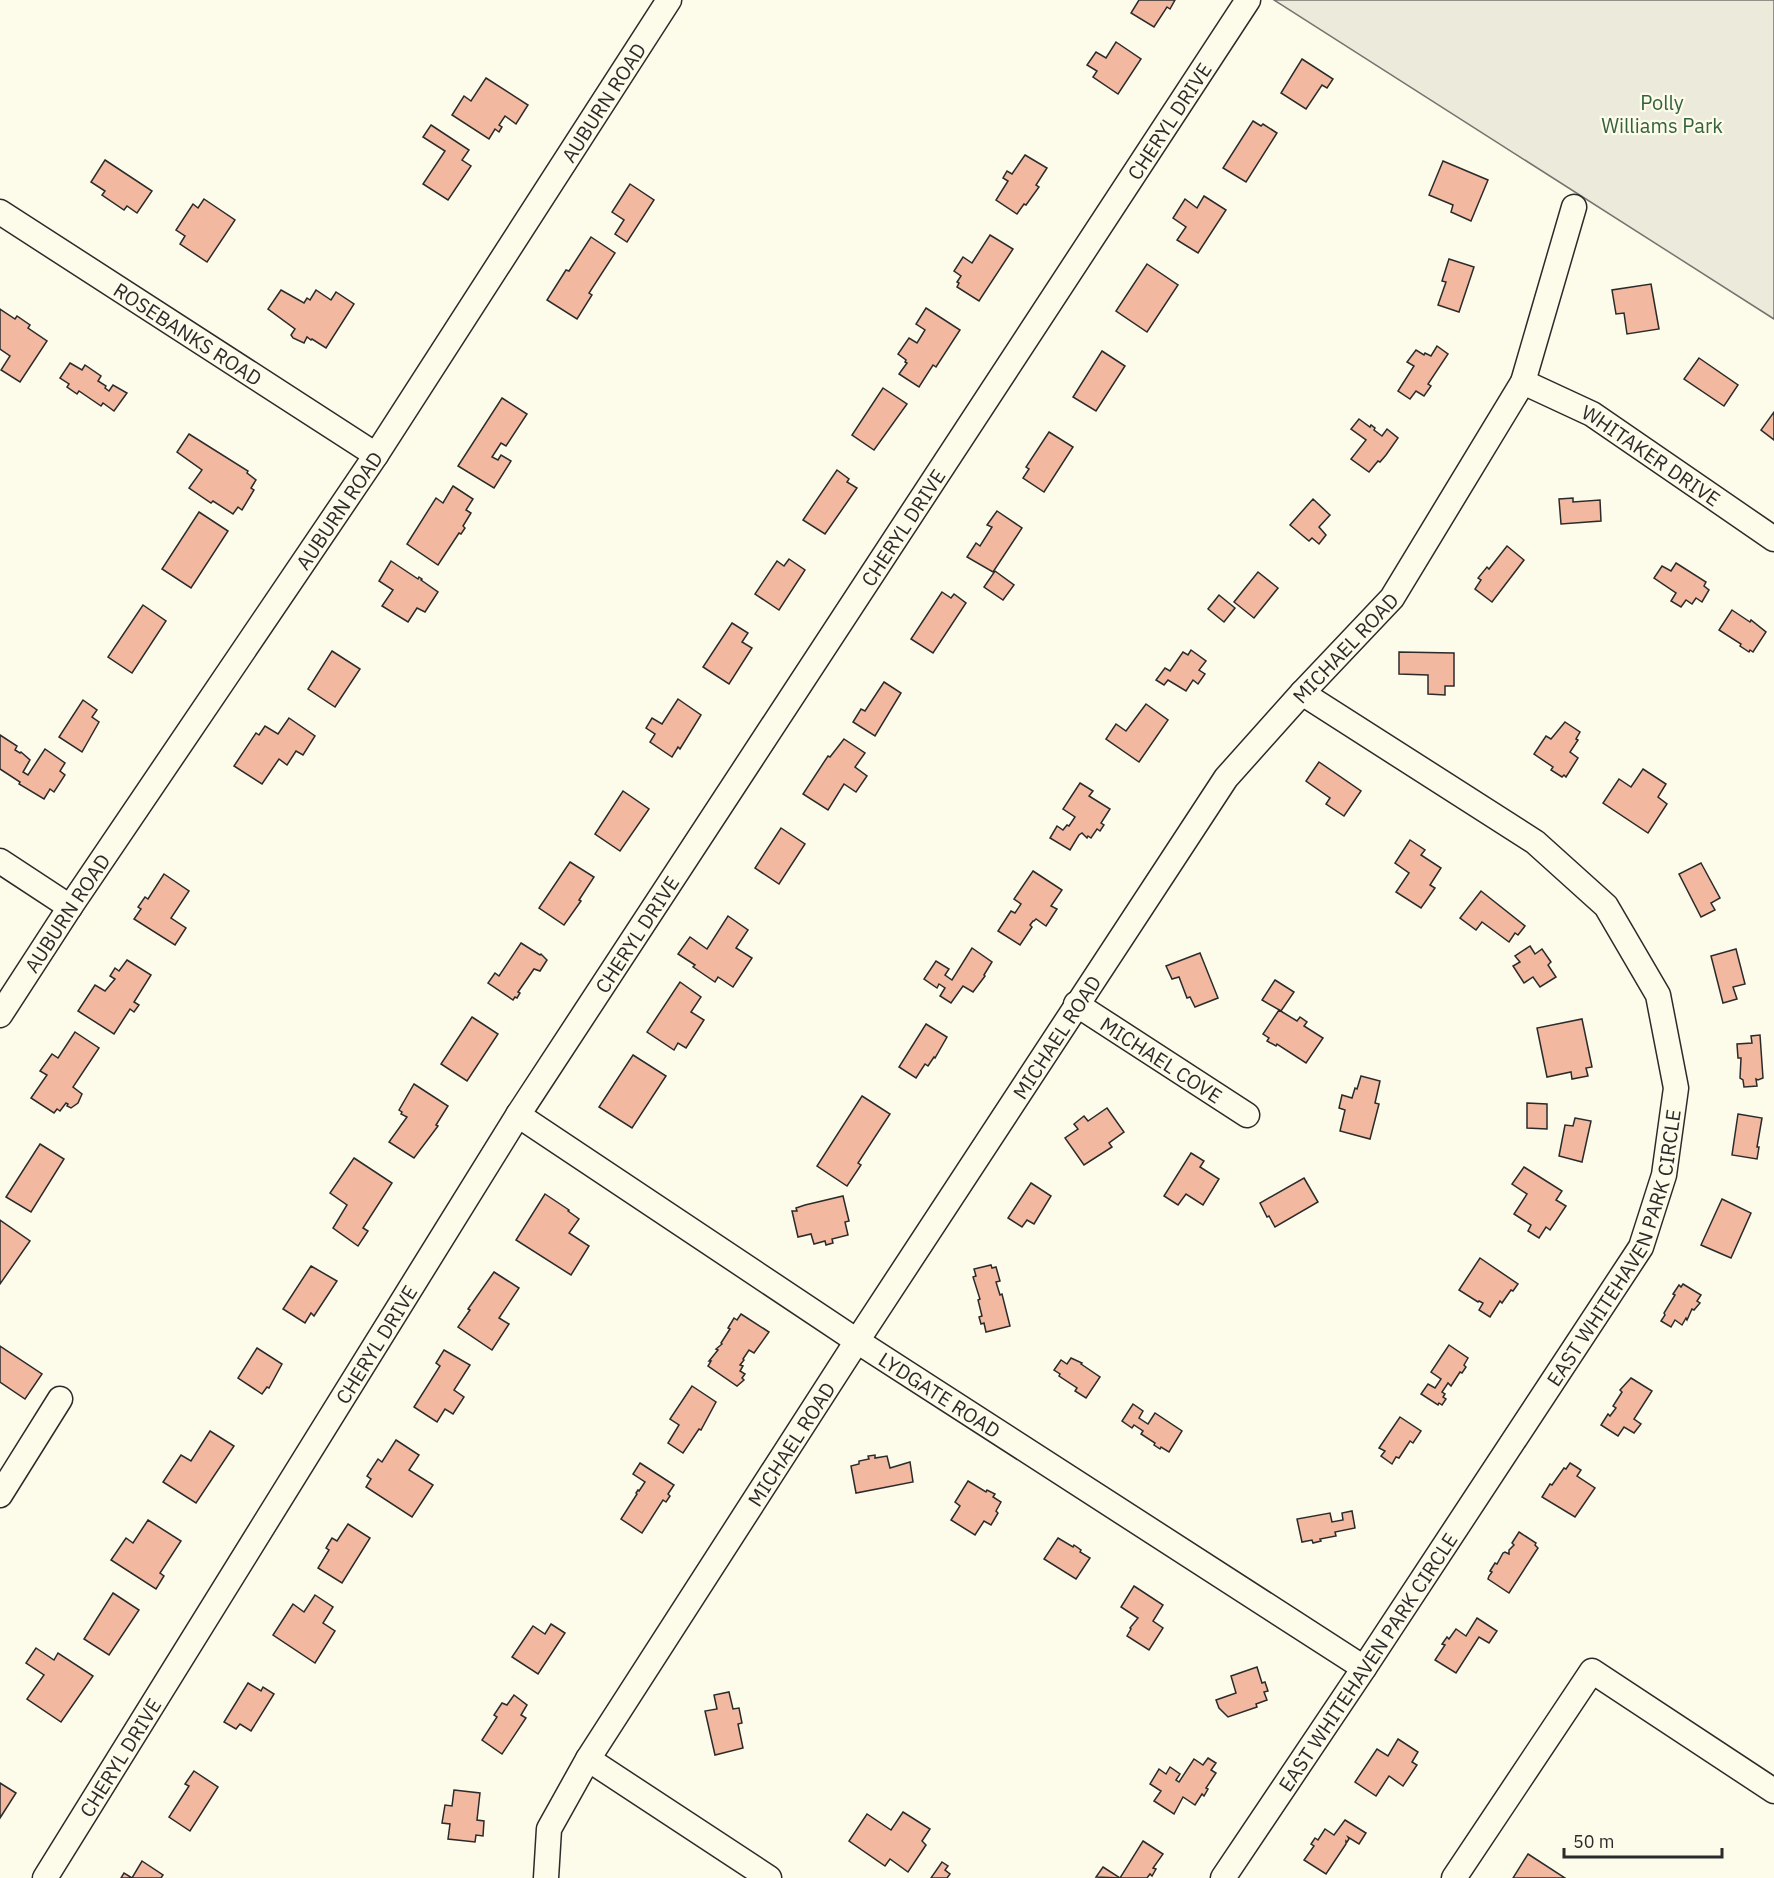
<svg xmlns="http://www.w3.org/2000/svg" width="1774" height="1878" viewBox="0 0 1774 1878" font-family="'IBM Plex Sans',sans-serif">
	<rect width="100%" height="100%" fill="#fdfbea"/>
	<!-- green -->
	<polygon fill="#ecebdb" stroke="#74746e" stroke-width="1.5" points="1274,0 1774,0 1774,319"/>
	<!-- building -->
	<g fill="#f2b8a0" stroke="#2b2b2b" stroke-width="1.5">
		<polygon points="1139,0 1175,0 1170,9 1167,7 1154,27 1131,13"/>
		<polygon points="1116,42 1141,59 1118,94 1093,77 1097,71 1087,65 1096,52 1106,58"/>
		<polygon points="1302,59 1333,79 1327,88 1322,85 1306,109 1281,93"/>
		<polygon points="486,78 528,105 516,124 505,116 499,125 502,127 499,132 495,129 489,139 452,115 464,96 471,101"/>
		<polygon points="1253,121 1261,126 1263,124 1277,133 1246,182 1223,168"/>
		<polygon points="431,125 469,150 462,160 471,166 448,200 423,184 445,151 423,137"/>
		<polygon points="1025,155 1047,168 1036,185 1039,187 1026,205 1024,204 1017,214 996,200 1008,181 1003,178 1007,171 1012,174"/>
		<polygon points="105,160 152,191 137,213 127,206 124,210 102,195 105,191 91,182"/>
		<polygon points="1443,161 1488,180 1471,221 1451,212 1453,205 1429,195"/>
		<polygon points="630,184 654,200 627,242 615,234 624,220 612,212"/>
		<polygon points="1204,196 1226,210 1198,253 1177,240 1186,227 1173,218 1185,199 1197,208"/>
		<polygon points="204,199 235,220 207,262 180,244 185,236 176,230 193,204 198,208"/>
		<polygon points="990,235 1013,249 979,301 957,287 959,283 957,282 961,276 954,271 963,257 972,263"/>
		<polygon points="591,237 615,253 589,293 592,295 577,319 547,300 566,270 569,271"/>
		<polygon points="1449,259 1474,267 1459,312 1438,305 1446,282 1442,281"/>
		<polygon points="1147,264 1178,285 1147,332 1116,311"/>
		<polygon points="1651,284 1659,329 1627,334 1624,313 1616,314 1612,290"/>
		<polygon points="281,290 304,303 307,298 310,300 316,290 331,300 336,292 354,304 326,348 312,339 311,340 307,337 304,343 293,338 291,335 295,329 268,309"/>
		<polygon points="926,308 960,330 936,367 933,365 919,387 899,374 907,363 905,362 906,360 898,354 909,338 917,343 925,330 916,324"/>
		<polygon points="0,309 15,319 17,316 30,325 28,328 47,341 20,382 1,370 10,356 0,349"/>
		<polygon points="1437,346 1448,354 1428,384 1431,386 1424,396 1416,391 1410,399 1398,391 1414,366 1407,362 1416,350 1424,355 1425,353 1431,356"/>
		<polygon points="1102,351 1125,366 1096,411 1073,397"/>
		<polygon points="1699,358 1738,385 1724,406 1684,379"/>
		<polygon points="70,363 82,370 85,365 101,376 98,381 106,386 105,388 109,391 113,385 127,393 114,411 103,403 101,406 79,391 77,394 67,387 69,384 60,378"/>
		<polygon points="883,388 907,404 874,450 852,435"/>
		<polygon points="502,398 527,414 506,446 501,443 492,457 498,460 501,455 511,461 494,488 458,466"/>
		<polygon points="1774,412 1774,440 1761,430"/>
		<polygon points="1359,419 1370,427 1371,425 1375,428 1374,430 1382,436 1387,429 1398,438 1386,455 1380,462 1378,461 1369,472 1351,459 1366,440 1351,429"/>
		<polygon points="1049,432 1073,447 1044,492 1023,478 1029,469 1026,467"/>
		<polygon points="189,434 248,471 247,473 256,480 251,488 254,490 242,510 238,507 233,514 213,501 211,503 189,488 202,470 177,452"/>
		<polygon points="837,470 849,479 847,482 857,488 825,534 803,520"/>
		<polygon points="453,486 473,499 466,510 471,513 463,526 465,528 461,534 459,533 438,565 407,544 436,498 443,503"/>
		<polygon points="1573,498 1573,502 1600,500 1601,521 1561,524 1559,499"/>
		<polygon points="1313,499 1330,515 1319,527 1326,535 1319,544 1312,538 1309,541 1290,525"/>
		<polygon points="997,511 1022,528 993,572 967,557 976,543 980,546 992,527 987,525"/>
		<polygon points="199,512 228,531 191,588 162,569"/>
		<polygon points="1507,546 1524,560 1492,602 1475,589 1481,580 1478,578 1487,567 1489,569"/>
		<polygon points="789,559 805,570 779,610 755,594 777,561 784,566"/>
		<polygon points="391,561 418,579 419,577 422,579 421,580 438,592 425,612 417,608 408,622 382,606 393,590 379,581"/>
		<polygon points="1676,563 1706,582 1704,586 1709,590 1702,602 1696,598 1692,604 1686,600 1681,607 1671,601 1676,593 1654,578 1662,566 1671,571"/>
		<polygon points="995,571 1014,585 1003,600 984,587"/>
		<polygon points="1258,572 1278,588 1254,618 1234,602"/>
		<polygon points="942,592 951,598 954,594 966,603 933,653 911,639"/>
		<polygon points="1219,595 1235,608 1224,622 1208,609"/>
		<polygon points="143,605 166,621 132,673 108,657"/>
		<polygon points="1732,610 1750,622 1751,620 1766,632 1753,652 1750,650 1749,652 1740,646 1741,644 1719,630"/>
		<polygon points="732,623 748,633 742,642 752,648 729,684 703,667"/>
		<polygon points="1191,650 1206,661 1199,670 1205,674 1198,684 1193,680 1186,691 1168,680 1164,685 1156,680 1165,668 1170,671 1183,652 1188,655"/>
		<polygon points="332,651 360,669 335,707 308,689"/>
		<polygon points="1399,652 1454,653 1454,686 1445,686 1445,695 1428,694 1428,675 1399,674"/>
		<polygon points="884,682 901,693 875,736 853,722 861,709 865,711"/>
		<polygon points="678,699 701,715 680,749 678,747 672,757 650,742 655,734 646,728 652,718 662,724"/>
		<polygon points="83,700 97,710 92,717 99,722 82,752 59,737"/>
		<polygon points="1146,704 1168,720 1139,762 1106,739 1116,724 1126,731"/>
		<polygon points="289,718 315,736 303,755 296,751 287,765 279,759 262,784 234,766 256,733 259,735 265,726 278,734"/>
		<polygon points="1565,722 1580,732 1576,739 1578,740 1570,752 1578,758 1566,777 1564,775 1562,777 1551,770 1553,767 1534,754 1546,736 1551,739"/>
		<polygon points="0,735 17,746 15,750 20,753 21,752 30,760 23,772 28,775 45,749 65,763 60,771 65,775 54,792 50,789 44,799 19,784 20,782 0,769"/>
		<polygon points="844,739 865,753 855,767 867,776 856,792 844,784 828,810 803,794 828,756 830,757"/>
		<polygon points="1319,762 1361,791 1344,816 1326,804 1330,798 1306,781"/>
		<polygon points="1643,769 1666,784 1658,797 1667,804 1648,833 1603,803 1619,779 1631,787"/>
		<polygon points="1080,783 1093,791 1089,796 1110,809 1101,823 1104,825 1100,831 1097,829 1091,838 1088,836 1087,838 1082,833 1079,835 1070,850 1050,838 1057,826 1063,830 1067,825 1069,826 1075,817 1063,809"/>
		<polygon points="623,791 649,809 620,851 595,834"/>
		<polygon points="781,828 805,844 779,884 755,868"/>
		<polygon points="1410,840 1425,850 1421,855 1441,868 1430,885 1435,888 1421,908 1396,892 1409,873 1395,863"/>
		<polygon points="570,862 594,877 579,900 581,901 564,925 539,908"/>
		<polygon points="1701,863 1720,898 1711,903 1715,910 1701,917 1679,874"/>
		<polygon points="1033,871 1062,890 1051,906 1057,909 1046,926 1036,919 1034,921 1033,921 1030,925 1032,927 1020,945 998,931 1011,911 1015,913 1021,904 1014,899"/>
		<polygon points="164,874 189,891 171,918 186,928 175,945 134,919 141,909 138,907 145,897 148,899"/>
		<polygon points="1481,891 1525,926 1518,935 1515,933 1509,942 1482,922 1476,930 1460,918"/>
		<polygon points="728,916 748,930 736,948 752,958 733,987 718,977 715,982 693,967 695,965 678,954 690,937 707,949"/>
		<polygon points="521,943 540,955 541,954 547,960 540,971 534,969 518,992 520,993 517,998 515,997 513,1000 488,983 495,973 499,976"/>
		<polygon points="1530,946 1535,954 1542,949 1551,962 1548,965 1556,977 1540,987 1533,977 1524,983 1513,966 1520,962 1515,956"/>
		<polygon points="972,948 992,962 984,975 985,976 973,992 963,986 951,1003 940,996 945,988 939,984 937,988 924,979 936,961 949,969 945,975 952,980"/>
		<polygon points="1736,949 1745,984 1733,987 1737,999 1723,1003 1711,956"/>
		<polygon points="1200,953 1218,998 1195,1007 1190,997 1187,998 1179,977 1172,979 1166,966"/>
		<polygon points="127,960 151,975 134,1002 139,1005 134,1012 130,1009 114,1034 78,1011 95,985 105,991 115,979 110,976 115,968 119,971"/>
		<polygon points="1275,980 1294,992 1281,1011 1262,1000"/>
		<polygon points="680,982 701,997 691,1012 704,1020 686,1048 678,1043 674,1050 647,1032"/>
		<polygon points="1279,1010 1297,1021 1300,1017 1307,1022 1304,1026 1323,1038 1306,1063 1277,1044 1276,1046 1267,1041 1269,1038 1263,1034"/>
		<polygon points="472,1017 498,1034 467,1081 441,1064"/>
		<polygon points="1582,1019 1592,1067 1586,1068 1588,1076 1572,1079 1571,1072 1547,1077 1537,1028"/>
		<polygon points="926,1024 947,1037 935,1058 934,1057 928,1066 925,1064 916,1078 899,1067"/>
		<polygon points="75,1032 99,1048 73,1087 82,1094 78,1103 71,1108 67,1106 68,1104 66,1103 60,1111 57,1109 54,1113 31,1098 47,1075 40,1071 52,1054 58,1058"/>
		<polygon points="1760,1035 1763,1078 1758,1080 1756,1079 1757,1086 1744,1087 1743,1080 1740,1078 1741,1058 1738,1058 1737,1044 1752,1043 1751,1036"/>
		<polygon points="633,1055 666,1076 632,1128 599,1107"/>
		<polygon points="1361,1076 1380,1081 1375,1103 1379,1104 1370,1139 1340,1131 1345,1110 1339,1108 1342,1095 1352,1098 1355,1088 1357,1089"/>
		<polygon points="414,1084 448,1106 436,1125 438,1126 414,1158 389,1142 407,1117 401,1114 402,1112 399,1110"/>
		<polygon points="862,1096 890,1114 858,1163 861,1165 847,1186 817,1166"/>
		<polygon points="1527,1103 1547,1104 1547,1129 1527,1128"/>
		<polygon points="1107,1108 1124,1132 1109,1143 1112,1147 1084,1165 1065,1138 1078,1129 1074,1124 1084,1116 1088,1121"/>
		<polygon points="1738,1114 1762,1118 1757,1147 1759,1147 1757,1159 1732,1155"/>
		<polygon points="1575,1118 1591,1121 1582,1162 1559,1156 1565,1125 1573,1126"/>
		<polygon points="40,1144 64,1159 31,1212 6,1197"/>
		<polygon points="1191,1153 1204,1161 1200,1167 1219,1179 1203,1205 1186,1194 1178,1205 1164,1196"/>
		<polygon points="354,1158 392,1183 363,1228 368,1231 358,1246 333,1228 347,1205 330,1193"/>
		<polygon points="1524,1167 1562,1191 1556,1200 1566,1206 1550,1230 1546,1227 1539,1238 1528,1231 1531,1225 1514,1214 1527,1194 1512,1184"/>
		<polygon points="1304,1178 1318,1202 1275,1227 1269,1216 1267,1217 1260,1203"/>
		<polygon points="1031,1183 1051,1196 1034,1224 1027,1220 1022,1227 1008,1218"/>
		<polygon points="545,1194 569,1210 568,1211 579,1219 569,1233 589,1246 571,1275 516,1240"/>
		<polygon points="843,1196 849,1221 845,1222 848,1235 832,1239 833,1243 826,1245 825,1241 814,1244 811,1234 798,1237 792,1211 797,1211 796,1208 805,1205"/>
		<polygon points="1722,1199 1751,1213 1731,1258 1701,1245"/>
		<polygon points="0,1220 30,1241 0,1284"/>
		<polygon points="1480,1258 1518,1284 1513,1291 1511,1290 1502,1303 1500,1301 1490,1317 1479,1310 1483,1303 1479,1301 1478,1302 1459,1290"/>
		<polygon points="991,1265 992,1268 996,1267 1000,1281 996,1282 1000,1295 1002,1294 1010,1326 986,1332 984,1323 981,1324 979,1317 982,1316 978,1300 980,1299 973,1277 976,1276 974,1269"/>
		<polygon points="311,1266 337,1281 314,1316 311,1313 305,1323 283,1309"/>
		<polygon points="494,1272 519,1288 499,1318 509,1324 492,1350 458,1327 470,1310 468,1309"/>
		<polygon points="1683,1284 1701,1295 1697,1301 1700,1303 1694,1310 1692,1309 1687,1320 1686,1318 1682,1325 1675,1320 1671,1327 1661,1321 1665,1315 1664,1313 1675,1295 1673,1294 1679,1285 1681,1287"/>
		<polygon points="741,1314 769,1332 754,1353 749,1350 743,1359 744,1360 740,1365 743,1366 740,1371 745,1374 742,1378 744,1380 737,1386 708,1366 711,1361 709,1361 718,1350 716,1349 722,1344 721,1343 730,1329 728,1328 734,1318 737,1320"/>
		<polygon points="1449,1345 1468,1358 1464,1365 1466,1367 1462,1373 1460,1372 1451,1386 1448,1383 1442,1392 1445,1394 1443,1397 1446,1399 1442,1405 1439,1403 1438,1405 1421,1394 1428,1384 1435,1388 1441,1379 1431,1372"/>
		<polygon points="0,1346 42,1374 25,1399 0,1382"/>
		<polygon points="257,1348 282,1364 269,1388 267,1387 262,1394 238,1378"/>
		<polygon points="444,1350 470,1365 454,1390 464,1397 453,1414 445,1409 437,1422 414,1407 440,1366 436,1363"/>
		<polygon points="1071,1358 1082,1363 1081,1364 1100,1377 1086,1398 1075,1391 1077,1388 1059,1376 1060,1374 1054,1370 1061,1360 1067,1364"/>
		<polygon points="1631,1378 1652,1391 1634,1419 1641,1424 1634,1433 1624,1427 1618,1436 1601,1425 1608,1414 1610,1416 1616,1408 1613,1406 1622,1392 1620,1390"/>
		<polygon points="692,1386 716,1402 701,1430 699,1429 683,1453 668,1443 679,1425 670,1419"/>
		<polygon points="1133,1404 1143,1411 1139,1418 1148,1424 1155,1413 1182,1431 1169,1452 1161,1447 1160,1449 1154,1445 1155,1443 1141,1434 1143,1431 1134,1425 1132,1428 1122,1421"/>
		<polygon points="1400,1417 1421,1431 1413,1443 1410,1441 1399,1458 1396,1457 1392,1464 1381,1456 1385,1451 1379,1448"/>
		<polygon points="210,1431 234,1446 196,1503 163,1482 181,1455 191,1461"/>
		<polygon points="396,1440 419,1455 409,1470 433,1485 412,1517 366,1487 371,1479 367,1476 378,1459 382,1462"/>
		<polygon points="875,1455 875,1458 887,1456 890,1468 910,1462 913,1482 856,1493 851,1466 859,1464 859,1461 869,1459 868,1456"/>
		<polygon points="640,1463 674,1485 668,1494 670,1496 666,1502 663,1500 642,1533 621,1519 637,1494 636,1493 638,1490 639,1491 645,1482 633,1474"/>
		<polygon points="1570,1463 1581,1470 1577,1476 1595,1488 1575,1517 1542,1497 1550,1484 1552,1485 1564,1468 1566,1469"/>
		<polygon points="968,1481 986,1492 987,1490 995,1494 993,1497 1001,1502 996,1511 998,1513 991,1525 984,1521 975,1535 951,1520 960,1506 955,1502"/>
		<polygon points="1352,1511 1355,1528 1335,1532 1336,1536 1320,1539 1321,1541 1313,1543 1312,1540 1302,1542 1297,1519 1330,1513 1332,1522 1343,1520 1342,1513"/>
		<polygon points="148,1520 181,1541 160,1573 164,1576 156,1589 111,1560 126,1538 133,1543"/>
		<polygon points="348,1524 370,1538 342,1583 318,1568 329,1550 326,1548 332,1538 337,1541"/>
		<polygon points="1519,1532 1536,1543 1535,1545 1538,1548 1509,1593 1488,1579 1489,1576 1492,1572 1490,1571 1495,1563 1497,1564 1503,1553 1505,1552 1509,1554 1509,1550 1514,1545 1512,1543"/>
		<polygon points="1058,1538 1073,1547 1074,1545 1081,1550 1080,1552 1090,1558 1076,1579 1044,1559"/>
		<polygon points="1134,1586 1163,1605 1153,1621 1163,1628 1149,1650 1127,1636 1131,1629 1130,1628 1138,1618 1121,1607"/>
		<polygon points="113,1593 139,1610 109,1655 84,1639"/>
		<polygon points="315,1595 333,1607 323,1623 335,1631 315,1663 273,1635 293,1604 304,1612"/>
		<polygon points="1477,1618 1497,1631 1489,1643 1479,1637 1456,1673 1435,1660 1445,1645 1442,1644 1447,1637 1449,1639 1456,1629 1466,1636"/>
		<polygon points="551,1624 565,1633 538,1674 512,1657 533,1626 545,1634"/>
		<polygon points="36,1648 54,1660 58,1653 93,1676 61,1722 27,1699 44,1675 26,1663"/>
		<polygon points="1257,1667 1262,1683 1265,1682 1268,1691 1264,1692 1267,1700 1256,1704 1257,1707 1228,1717 1219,1708 1216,1700 1236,1693 1231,1676"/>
		<polygon points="248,1683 261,1691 263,1687 274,1694 251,1731 240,1724 236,1729 224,1722"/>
		<polygon points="729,1692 733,1709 739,1708 742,1723 738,1724 743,1748 715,1755 705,1711 717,1709 714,1695"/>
		<polygon points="514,1695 527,1705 521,1715 526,1718 502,1754 482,1740 497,1717 494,1715 502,1703 507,1705"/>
		<polygon points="1398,1739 1418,1752 1412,1762 1417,1765 1403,1786 1389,1776 1376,1796 1355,1782 1377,1749 1388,1756"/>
		<polygon points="1208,1758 1216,1763 1211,1770 1216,1773 1206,1788 1208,1789 1204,1796 1202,1794 1195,1805 1183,1797 1174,1814 1154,1801 1161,1791 1150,1784 1159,1769 1166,1774 1170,1767 1180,1774 1176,1780 1179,1782 1194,1759 1203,1765"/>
		<polygon points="194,1771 218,1787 190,1831 169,1817 189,1786 185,1784"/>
		<polygon points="0,1783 16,1793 0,1818"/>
		<polygon points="454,1790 480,1793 477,1820 484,1821 483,1836 476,1835 475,1842 448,1839 450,1824 442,1823 445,1805 452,1806"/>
		<polygon points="903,1812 930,1829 922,1841 926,1845 908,1872 890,1859 885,1866 849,1841 867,1814 891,1830"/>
		<polygon points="1345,1820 1366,1833 1359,1844 1348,1837 1349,1839 1347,1842 1346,1841 1346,1844 1326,1874 1304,1860 1314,1846 1311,1844 1315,1838 1318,1840 1325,1829 1334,1835"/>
		<polygon points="1143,1841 1163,1854 1153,1868 1156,1869 1152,1876 1150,1874 1147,1878 1120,1878"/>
		<polygon points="1528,1854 1565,1878 1513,1878"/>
		<polygon points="142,1861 163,1875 161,1878 121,1878 124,1873 132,1878"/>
		<polygon points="942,1862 948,1866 945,1870 950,1874 947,1878 931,1878"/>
		<polygon points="1103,1867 1120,1878 1096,1877"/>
	</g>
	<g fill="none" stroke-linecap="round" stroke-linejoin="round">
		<defs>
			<g id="minor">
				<path id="s1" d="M 0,212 L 376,455"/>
				<path id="s2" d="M 1523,382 L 1592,414 L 1774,539"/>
				<polyline points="0,861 70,907"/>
				<path id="s3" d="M 1076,1004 L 1247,1115"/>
				<path id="s4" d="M 0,1015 L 70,907 L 376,455 L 669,0"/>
				<path id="s5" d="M 518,1115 L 857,1341 L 1364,1668"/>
				<polyline points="0,1495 60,1399"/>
				<polyline points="588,1759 769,1878"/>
				<path id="s6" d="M 45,1878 L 518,1115 L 1248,0"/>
				<path id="s7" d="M 546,1878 L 549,1829 L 588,1759 L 857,1341 L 1226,778 L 1302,693 L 1392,598 L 1523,382 L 1574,207"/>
				<path id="s8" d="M 1223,1878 L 1364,1668 L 1641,1247 L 1664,1175 L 1676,1088 L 1658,995 L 1606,906 L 1535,842 L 1302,693"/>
				<polyline points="1454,1878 1592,1671 1774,1791"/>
			</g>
		</defs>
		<!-- minor casing -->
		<use href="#minor" stroke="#2b2b2b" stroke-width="27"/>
		<!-- minor -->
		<use href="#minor" stroke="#fdfbea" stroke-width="24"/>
	</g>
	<g text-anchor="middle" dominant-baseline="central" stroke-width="4.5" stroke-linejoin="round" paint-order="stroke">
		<!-- street labels -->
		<g font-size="20" fill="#2b2b2b" stroke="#fdfbea">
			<text stroke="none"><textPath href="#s4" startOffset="1094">AUBURN ROAD</textPath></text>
			<text stroke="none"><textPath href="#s6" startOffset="2086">CHERYL DRIVE</textPath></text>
			<text stroke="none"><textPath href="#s1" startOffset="224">ROSEBANKS ROAD</textPath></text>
			<text stroke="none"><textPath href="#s2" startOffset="148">WHITAKER DRIVE</textPath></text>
			<text stroke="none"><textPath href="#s4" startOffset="608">AUBURN ROAD</textPath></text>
			<text stroke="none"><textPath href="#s6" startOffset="1600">CHERYL DRIVE</textPath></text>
			<text stroke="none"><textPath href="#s7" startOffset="1476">MICHAEL ROAD</textPath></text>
			<text stroke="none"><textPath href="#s4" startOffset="122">AUBURN ROAD</textPath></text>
			<text stroke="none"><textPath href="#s6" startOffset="1114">CHERYL DRIVE</textPath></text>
			<text stroke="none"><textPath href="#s7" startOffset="990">MICHAEL ROAD</textPath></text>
			<text stroke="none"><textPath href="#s3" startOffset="102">MICHAEL COVE</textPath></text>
			<text stroke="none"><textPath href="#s8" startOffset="746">EAST WHITEHAVEN PARK CIRCLE</textPath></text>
			<text stroke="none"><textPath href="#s6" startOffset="628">CHERYL DRIVE</textPath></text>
			<text stroke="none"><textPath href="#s5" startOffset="506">LYDGATE ROAD</textPath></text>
			<text stroke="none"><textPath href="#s7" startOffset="504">MICHAEL ROAD</textPath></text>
			<text stroke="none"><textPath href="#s8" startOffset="260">EAST WHITEHAVEN PARK CIRCLE</textPath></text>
			<text stroke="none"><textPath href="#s6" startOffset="142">CHERYL DRIVE</textPath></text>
		</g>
		<!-- park labels -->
		<g font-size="20" fill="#34623c" stroke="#fdfbea">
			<text x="1662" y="102">Polly<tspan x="1662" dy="23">Williams Park</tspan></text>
		</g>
	</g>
	<!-- scale -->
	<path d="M1564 1848v9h158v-9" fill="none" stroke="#2b2b2b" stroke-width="3"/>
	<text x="1573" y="1848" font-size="18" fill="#2b2b2b" stroke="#fdfbea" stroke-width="4.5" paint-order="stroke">50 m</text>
</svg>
